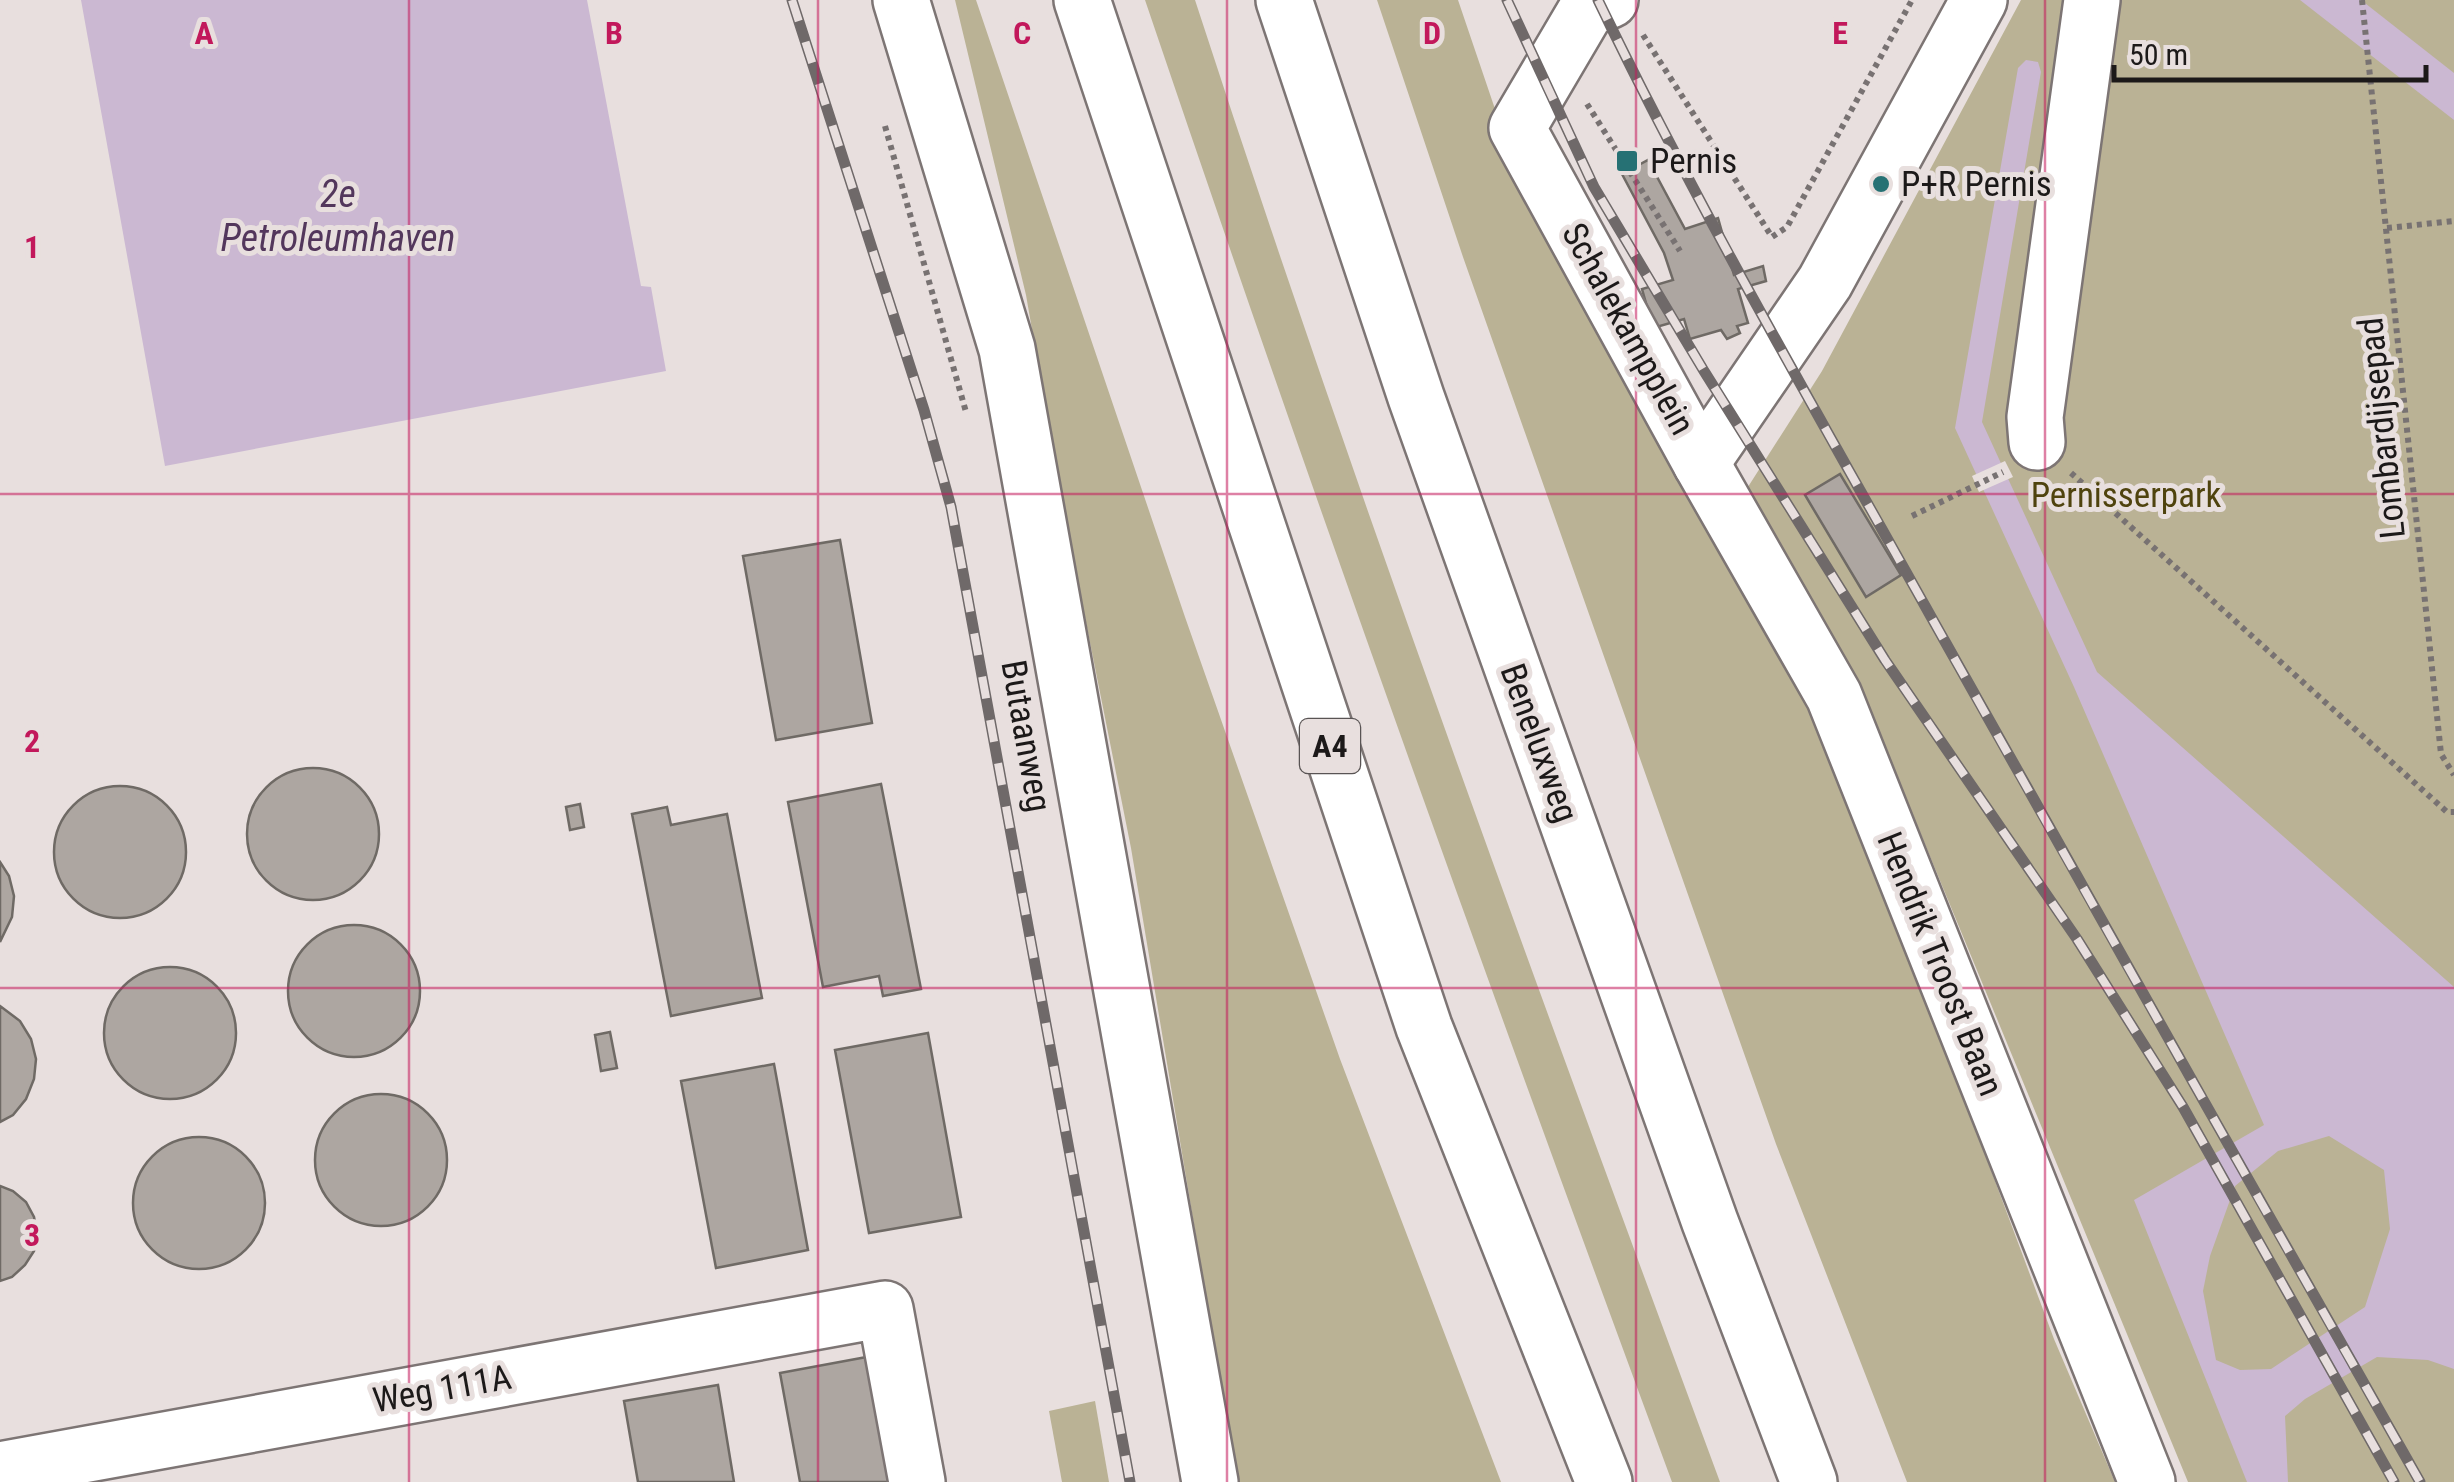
<svg xmlns="http://www.w3.org/2000/svg" width="2454" height="1482" viewBox="0 0 2454 1482" font-family="'Roboto Condensed',sans-serif">
	<rect width="100%" height="100%" fill="#e8dfde"/>
	<!-- green -->
	<g fill="#bab295">
		<polygon points="955,0 976,0 1185,617 1340,1059 1501,1482 1237,1482 1131,848 1062,502 1026,295"/>
		<path d="M 1145,0 L 1195,0 C 1357,498 1538,990 1720,1482 L 1672,1482 C 1490,990 1313,497 1145,0 Z"/>
		<polygon points="1377,0 1458,0 1495,109 1498,142 1833,747 2054,1339 2115,1482 1907,1482 1776,1144 1463,257"/>
		<polygon points="2021,0 2454,0 2454,1482 2188,1482 1868,706 1746,490 1822,371"/>
		<polygon points="1095,1401 1109,1482 1062,1482 1049,1411"/>
	</g>
	<!-- water -->
	<g fill="#cbb8d2" fill-rule="evenodd">
		<polygon points="81,0 587,0 641,286 651,287 666,371 165,466"/>
		<polygon points="2300,0 2361,0 2454,73 2454,120"/>
		<path d="M 2026,60 L 2038,62 L 2041,72 L 1982,422 L 2097,672 L 2454,987 L 2454,1369 L 2428,1360 L 2377,1357 L 2305,1399 L 2285,1416 L 2288,1482 L 2247,1482 L 2134,1200 L 2264,1125 L 2074,687 L 1955,428 L 2018,68 ZM 2329,1136 L 2384,1170 L 2390,1229 L 2365,1307 L 2271,1369 L 2240,1370 L 2216,1360 L 2203,1291 L 2210,1256 L 2235,1186 L 2278,1151 Z"/>
	</g>
	<!-- pier -->
	<polygon fill="#e8dfde" points="2005,461 2013,477 1979,492 1972,476"/>
	<!-- building -->
	<g fill="#ada6a1" stroke="#6f6a65" stroke-width="2.5">
		<polygon points="1648,160 1685,229 1718,218 1734,275 1763,266 1766,281 1738,289 1748,323 1737,326 1740,333 1727,339 1721,330 1690,339 1684,319 1653,328 1642,289 1673,280 1664,253 1622,174"/>
		<polygon points="1840,474 1901,575 1866,597 1805,495"/>
		<polygon points="840,540 872,723 776,740 743,556"/>
		<circle cx="313" cy="834" r="66"/>
		<polygon points="881,784 921,989 883,996 879,976 823,987 788,802"/>
		<circle cx="120" cy="852" r="66"/>
		<polygon points="580,804 584,827 570,830 566,807"/>
		<polygon points="667,807 671,825 727,814 762,998 671,1016 632,814"/>
		<polygon points="0,862 9,876 14,896 12,917 0,942"/>
		<circle cx="354" cy="991" r="66"/>
		<circle cx="170" cy="1033" r="66"/>
		<polygon points="0,1006 20,1021 31,1039 36,1059 34,1079 26,1099 13,1115 0,1122"/>
		<polygon points="610,1032 617,1068 601,1071 595,1035"/>
		<polygon points="928,1033 961,1217 869,1233 835,1050"/>
		<polygon points="774,1064 808,1250 716,1268 681,1081"/>
		<circle cx="381" cy="1160" r="66"/>
		<circle cx="199" cy="1203" r="66"/>
		<polygon points="0,1186 13,1191 26,1202 34,1217 37,1233 34,1251 25,1265 12,1277 0,1281"/>
		<polygon points="872,1356 895,1482 800,1482 780,1373"/>
		<polygon points="718,1385 734,1482 638,1482 624,1401"/>
	</g>
	<g fill="none" stroke-linecap="round" stroke-linejoin="round">
		<defs>
			<g id="minor">
				<polyline points="901,0 1007,349 1210,1482"/>
				<polyline points="1610,0 1587,9 1517,128 1701,463 1834,696 2147,1482"/>
				<polyline points="2037,442 2035,417 2092,0"/>
				<polyline points="1701,463 1825,282 1979,0"/>
				<polyline points="0,1470 885,1309 917,1482"/>
			</g>
			<g id="highway">
				<polyline points="1082,0 1424,1027 1604,1482"/>
				<polyline points="1284,0 1416,397 1710,1222 1809,1482"/>
			</g>
		</defs>
		<!-- minor casing -->
		<use href="#minor" stroke="#7d7574" stroke-width="60"/>
		<!-- highway casing -->
		<use href="#highway" stroke="#7d7574" stroke-width="60"/>
		<!-- path -->
		<g stroke="#787272" stroke-width="6" stroke-dasharray="5 5" stroke-linecap="butt">
			<polyline points="2362,0 2441,754 2454,775"/>
			<polyline points="1643,35 1772,237 1787,227 1912,0"/>
			<polyline points="1587,104 1680,251"/>
			<polyline points="885,126 966,412"/>
			<polyline points="2387,228 2454,221"/>
			<polyline points="2071,473 2447,812 2454,812"/>
			<polyline points="1912,516 2003,472"/>
		</g>
		<!-- minor -->
		<use href="#minor" stroke="#fff" stroke-width="55"/>
		<!-- highway -->
		<use href="#highway" stroke="#fff" stroke-width="55"/>
		<defs>
			<g id="rail">
				<polyline points="792,0 924,410 951,507 1130,1482"/>
				<polyline points="1507,0 1594,187 1704,371 1885,660 2077,939 2183,1107 2394,1482"/>
				<path d="M 1598,0 C 1700,212 1819,416 1934,622 C 2095,909 2257,1196 2420,1482"/>
			</g>
		</defs>
		<!-- rail casing -->
		<use href="#rail" stroke="#6f6969" stroke-width="11"/>
		<!-- rail -->
		<use href="#rail" stroke="#e8dfde" stroke-width="8" stroke-dasharray="22" stroke-linecap="butt"/>
	</g>
	<!-- grid -->
	<path fill="none" stroke="#c2185b" stroke-width="2.5" stroke-opacity="0.55" d="M 409,0 L 409,1482M 818,0 L 818,1482M 1227,0 L 1227,1482M 1636,0 L 1636,1482M 2045,0 L 2045,1482M 0,494 L 2454,494M 0,988 L 2454,988"/>
	<!-- markers -->
	<g fill="#267174" stroke="#e8dfde" stroke-width="4">
		<rect x="1615" y="149" width="24" height="24" rx="5"/>
		<circle cx="1881" cy="184" r="10"/>
	</g>
	<g text-anchor="middle" dominant-baseline="central" stroke-width="10" stroke-linejoin="round" paint-order="stroke">
		<!-- shield labels -->
		<rect fill="#e8dfde" stroke="#595454" stroke-width="2.5" x="1300" y="719" width="60" height="54" rx="8"/>
		<g font-size="32" font-weight="bold" fill="#1c1919">
			<text x="1330" y="746">A4</text>
		</g>
		<!-- poi labels -->
		<g font-size="35" fill="#1c1919" stroke="#e8dfde" text-anchor="start">
			<text x="1650" y="161">Pernis</text>
			<text x="1901" y="184">P+R Pernis</text>
		</g>
		<!-- street labels -->
		<g font-size="35" fill="#1c1919" stroke="#e8dfde">
			<text transform="translate(1628 329) rotate(61)">Schalekampplein</text>
			<text transform="translate(2382 428) rotate(-96)">Lombardijsepad</text>
			<text transform="translate(1026 736) rotate(80)">Butaanweg</text>
			<text transform="translate(1539 743) rotate(70)">Beneluxweg</text>
			<text transform="translate(1940 964) rotate(68)">Hendrik Troost Baan</text>
			<text transform="translate(442 1389) rotate(-10)">Weg 111A</text>
		</g>
		<!-- park labels -->
		<g font-size="35" fill="#4f430e" stroke="#e8dfde">
			<text x="2126" y="495">Pernisserpark</text>
		</g>
		<!-- water labels -->
		<g font-size="38" font-style="italic" fill="#53375c" stroke="#e8dfde">
			<text x="338" y="194">2e<tspan x="338" dy="44">Petroleumhaven</tspan></text>
		</g>
	</g>
	<g font-size="32" text-anchor="middle" font-weight="bold" fill="#c2185b" stroke="#e8dfde" stroke-width="10" stroke-linejoin="round" paint-order="stroke">
		<text x="204" y="44">A</text>
		<text x="614" y="44">B</text>
		<text x="1022" y="44">C</text>
		<text x="1432" y="44">D</text>
		<text x="1840" y="44">E</text>
		<text x="32" y="258">1</text>
		<text x="32" y="752">2</text>
		<text x="32" y="1246">3</text>
	</g>
	<!-- scale -->
	<path d="M2114 65v15h312v-15" fill="none" stroke="#1c1919" stroke-width="5"/>
	<text x="2129" y="65" font-size="30" fill="#1c1919" stroke="#e8dfde" stroke-width="8" paint-order="stroke">50 m</text>
</svg>
